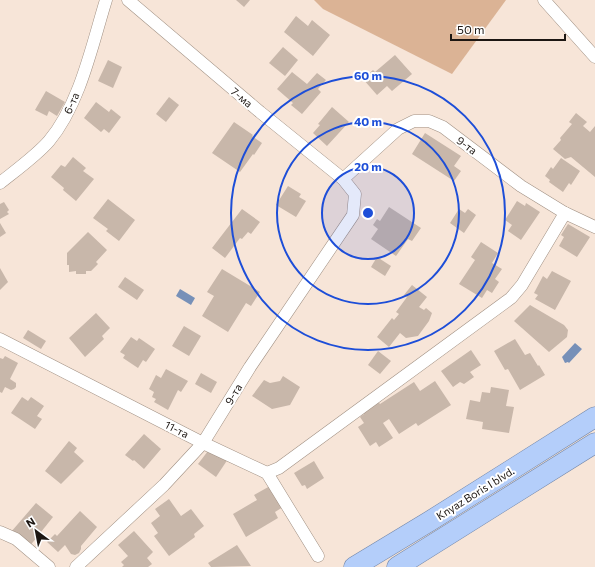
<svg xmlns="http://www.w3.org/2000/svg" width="595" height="567" viewBox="0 0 595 567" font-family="Commissioner,sans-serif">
	<rect width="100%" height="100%" fill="#f7e5d8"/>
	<!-- green -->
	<polygon fill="#dbb395" points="314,0 506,0 452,74 323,9"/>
	<!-- water -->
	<g fill="#7790b8">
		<polygon points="180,289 195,298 191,305 176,296"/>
		<polygon points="575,343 582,349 569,363 568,362 565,363 562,357"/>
	</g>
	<!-- building -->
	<g fill="#c8b7aa">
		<polygon points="236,0 250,0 244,7"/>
		<polygon points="296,16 308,26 312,20 330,35 313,56 284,32"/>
		<polygon points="283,47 298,60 285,76 269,63"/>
		<polygon points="395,55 412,74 392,91 387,86 377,95 363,79 373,70 375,72"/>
		<polygon points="108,60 122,67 113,88 98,81"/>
		<polygon points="292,72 307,84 317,73 326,80 318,89 321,92 302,114 291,105 293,103 277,89"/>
		<polygon points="46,91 65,102 57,116 49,111 47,116 35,110"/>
		<polygon points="169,97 179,105 166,122 156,114"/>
		<polygon points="96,102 109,112 111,109 121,117 109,133 104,129 101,132 84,118"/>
		<polygon points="332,107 349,122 327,146 313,133 320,125 318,124"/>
		<polygon points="576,113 587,122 583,126 590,132 595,126 595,177 571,157 565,159 553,149 561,140 560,138 572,124 569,122"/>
		<polygon points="234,122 253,135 252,136 262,143 254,155 253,154 240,172 212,153"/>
		<polygon points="425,133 461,156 454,166 461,171 454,181 412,154"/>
		<polygon points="73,157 86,168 83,171 94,179 76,201 63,190 64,188 51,177 61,165 65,167"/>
		<polygon points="561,158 580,171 571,185 569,183 563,192 549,182 550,180 545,176 551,167 553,169"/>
		<polygon points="288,186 301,194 299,197 306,201 296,217 276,205"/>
		<polygon points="108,199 135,220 119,241 106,231 108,229 93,218"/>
		<polygon points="517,201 525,206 526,203 540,212 521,240 508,231 512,225 505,220"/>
		<polygon points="4,202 9,210 7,212 9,214 0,219 0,204"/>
		<polygon points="389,207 421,228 412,241 408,239 396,256 371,239 378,229 373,225 377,219 380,221"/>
		<polygon points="242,209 260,222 251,234 248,232 242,239 240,238 225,258 212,248"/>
		<polygon points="459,209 465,213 468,209 476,215 464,233 450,223"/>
		<polygon points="0,223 6,233 0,237"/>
		<polygon points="568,224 590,237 577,257 559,246 564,237 561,235"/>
		<polygon points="88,232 107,250 96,262 98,264 91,271 86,271 86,274 76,274 76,271 69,272 69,265 67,265 67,253"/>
		<polygon points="481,242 498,253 492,263 502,269 495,279 499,282 492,293 487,290 482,298 459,284 475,260 471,257"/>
		<polygon points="377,257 391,266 385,276 371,267"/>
		<polygon points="0,268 8,282 0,290"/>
		<polygon points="222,269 260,292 251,306 246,303 228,332 202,316 214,296 207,292"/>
		<polygon points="552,271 571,281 555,310 535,299 538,295 534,293 543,276 547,279"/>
		<polygon points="125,277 144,290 137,300 118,287"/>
		<polygon points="412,285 427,297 419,307 424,310 426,308 432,313 429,321 418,336 406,338 400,333 389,347 377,337 392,318 394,320 399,314 396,312 407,297 404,295"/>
		<polygon points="530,305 564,325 568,330 567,337 549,352 514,321"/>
		<polygon points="96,313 110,328 102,336 104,339 85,357 69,338"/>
		<polygon points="184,326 201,336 189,356 172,346"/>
		<polygon points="28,330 46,341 41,349 23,338"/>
		<polygon points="131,337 137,341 139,338 155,349 146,362 143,360 138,368 123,358 125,355 120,352"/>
		<polygon points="515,339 525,355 530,353 538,366 539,365 545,375 520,390 508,369 505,370 494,351"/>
		<polygon points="471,350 481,365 470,372 474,377 464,384 460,382 453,387 441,371"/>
		<polygon points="378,351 391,361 380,374 368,365"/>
		<polygon points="5,356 18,363 10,379 16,383 16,387 14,389 11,390 5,387 2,393 0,392 0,358 3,359"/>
		<polygon points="166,369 188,381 181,392 178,390 168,410 154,402 156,399 152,397 154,392 149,389 156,375 161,378"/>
		<polygon points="201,373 217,382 211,393 195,384"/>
		<polygon points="283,376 300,387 290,405 272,409 252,396 264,380 270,383 280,381"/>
		<polygon points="435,381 451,405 418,426 416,423 399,434 389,419 383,423 393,438 379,447 376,442 370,446 358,427 364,423 360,417 364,414 361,409 376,399 380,404 414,382 420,391"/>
		<polygon points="491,387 509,390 506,406 514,407 509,433 482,429 483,422 466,419 470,400 480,402 482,392 490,393"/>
		<polygon points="22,397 28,401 31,397 44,406 37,416 42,419 35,429 11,413"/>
		<polygon points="144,434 161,449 144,469 134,460 133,461 125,455"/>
		<polygon points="69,441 77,448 74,452 84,461 61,484 45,471"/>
		<polygon points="208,451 228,459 216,477 198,464"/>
		<polygon points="314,461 324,478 307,489 305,485 302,486 294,473"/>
		<polygon points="270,486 283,507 275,512 278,518 246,537 233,514 257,500 254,495"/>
		<polygon points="169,499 181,516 191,509 204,526 194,534 195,537 169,556 154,536 158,533 151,523 160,516 155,509"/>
		<polygon points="36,503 53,517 29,547 11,532"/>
		<polygon points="80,511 97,527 81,546 81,549 79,553 75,555 71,554 65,545 58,552 47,542 55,534 57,536"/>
		<polygon points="134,531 153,552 147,558 152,564 148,567 122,567 124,565 121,562 128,556 118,545"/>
		<polygon points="237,545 251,566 211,567 208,563"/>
	</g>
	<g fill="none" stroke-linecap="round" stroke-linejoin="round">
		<defs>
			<g id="minor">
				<polyline points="544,0 595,57"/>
				<polyline points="343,179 398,129 414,121 429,121 443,127 521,186 565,213 595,227"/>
				<path d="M 0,183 C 15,171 37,155 49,141 C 80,104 92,45 106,0"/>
				<polyline points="0,339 203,443 267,473 318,556"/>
				<polyline points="267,473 279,468 511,298 522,285 565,213"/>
				<polyline points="0,532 16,539 49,567"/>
				<polyline points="76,567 164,485 203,443 250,367 353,215 355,194 343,179 260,112 128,0"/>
			</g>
			<g id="trunk">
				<polyline points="354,567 430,521 595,417"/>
				<polyline points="397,567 595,443"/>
			</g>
		</defs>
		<!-- minor casing -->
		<use href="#minor" stroke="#a09083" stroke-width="13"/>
		<!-- trunk casing -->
		<use href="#trunk" stroke="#7286a8" stroke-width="21"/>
		<!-- minor -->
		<use href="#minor" stroke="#fff" stroke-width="12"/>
		<!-- trunk -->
		<use href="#trunk" stroke="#b4cefa" stroke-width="20"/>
	</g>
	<!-- distance rings -->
	<circle cx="368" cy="213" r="46" fill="#1d4ed8" fill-opacity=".12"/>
	<g fill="none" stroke="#1d4ed8" stroke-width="2">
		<circle cx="368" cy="213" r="46"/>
		<circle cx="368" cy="213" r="91"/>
		<circle cx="368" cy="213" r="137"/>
	</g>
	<g text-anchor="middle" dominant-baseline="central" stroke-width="4" stroke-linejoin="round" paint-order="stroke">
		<!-- street labels -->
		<g font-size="11" fill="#1c1612" stroke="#fff">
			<text transform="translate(242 97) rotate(40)">7-ма</text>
			<text transform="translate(71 103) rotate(-65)">6-та</text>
			<text transform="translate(467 145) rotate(37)">9-та</text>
			<text transform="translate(233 394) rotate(-59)">9-та</text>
			<text transform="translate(177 429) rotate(27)">11-та</text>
			<text transform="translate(475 493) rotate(-32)">Knyaz Boris I blvd.</text>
		</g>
	</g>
	<circle cx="368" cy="213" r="6" fill="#1d4ed8" stroke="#fff" stroke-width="2"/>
	<g font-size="12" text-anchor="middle" font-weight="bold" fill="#1d4ed8" stroke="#fff" stroke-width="4" stroke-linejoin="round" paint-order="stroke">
		<text x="368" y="80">60 m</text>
		<text x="368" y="126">40 m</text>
		<text x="368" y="171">20 m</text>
	</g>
	<!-- north arrow -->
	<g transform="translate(36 531) rotate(328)" stroke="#ffffff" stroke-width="3" paint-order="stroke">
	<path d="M0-3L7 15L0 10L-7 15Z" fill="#1c1612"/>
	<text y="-6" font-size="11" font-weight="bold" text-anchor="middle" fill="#1c1612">N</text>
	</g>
	<!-- scale -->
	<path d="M451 34v6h114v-6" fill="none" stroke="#1c1612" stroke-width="2"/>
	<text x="457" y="34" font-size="12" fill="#1c1612" stroke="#ffffff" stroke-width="3" paint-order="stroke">50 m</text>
</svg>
